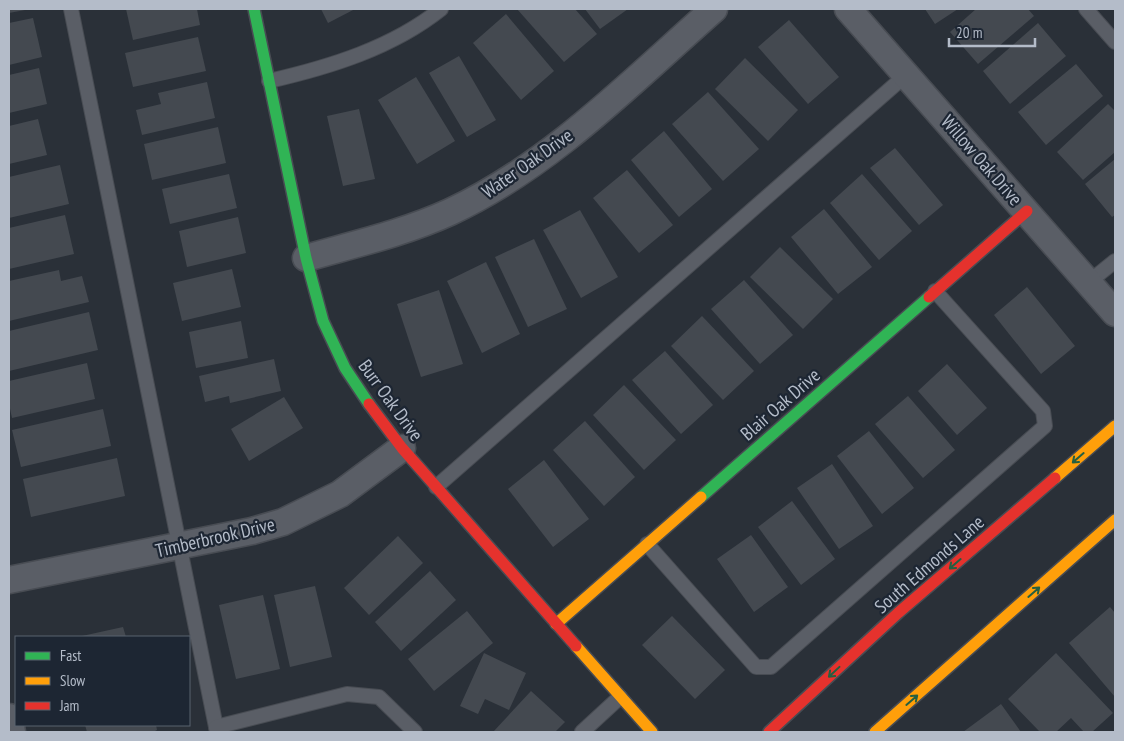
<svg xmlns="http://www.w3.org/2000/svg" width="1124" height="741" viewBox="0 0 1124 741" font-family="'PT Sans Narrow',sans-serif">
	<rect width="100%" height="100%" fill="#2a3038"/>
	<!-- building -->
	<g fill="#444950">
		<polygon points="9,9 25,9 25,10 9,13"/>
		<polygon points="126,9 197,9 200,25 133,40"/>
		<polygon points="321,9 355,9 328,23"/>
		<polygon points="517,9 575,9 597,34 564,62"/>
		<polygon points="585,9 628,9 600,29"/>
		<polygon points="925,9 958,9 935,24"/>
		<polygon points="976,9 1028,9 1034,16 978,64 950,32"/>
		<polygon points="506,14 554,71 521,100 473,43"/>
		<polygon points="33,18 42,57 9,65 9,23"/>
		<polygon points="789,20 839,77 808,104 758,47"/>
		<polygon points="1038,23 1066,56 1010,104 983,71"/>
		<polygon points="198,37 206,71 133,87 125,53"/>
		<polygon points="459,56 496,120 467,137 429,73"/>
		<polygon points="745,58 798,110 768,141 715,89"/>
		<polygon points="1076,64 1103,96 1046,145 1018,112"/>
		<polygon points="39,68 47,104 9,113 9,75"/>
		<polygon points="416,77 455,141 417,164 378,100"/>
		<polygon points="207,82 215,118 142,135 136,110 161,104 158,93"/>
		<polygon points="708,92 759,149 723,181 672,124"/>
		<polygon points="1108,104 1115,111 1115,152 1083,180 1057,152"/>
		<polygon points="359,109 375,179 343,186 327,116"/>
		<polygon points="38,119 47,155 9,164 9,126"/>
		<polygon points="218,127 226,163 152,180 144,144"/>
		<polygon points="664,131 712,189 679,217 631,160"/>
		<polygon points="895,148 943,205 919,225 870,168"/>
		<polygon points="1115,159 1115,215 1112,217 1085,184"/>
		<polygon points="60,165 69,204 9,218 9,177"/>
		<polygon points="627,170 673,225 639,253 593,198"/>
		<polygon points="229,174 237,208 170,224 162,189"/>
		<polygon points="862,174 912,231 879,260 830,203"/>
		<polygon points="824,209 872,267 838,294 791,237"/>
		<polygon points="580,210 618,277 581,298 543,230"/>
		<polygon points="65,215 74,254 9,269 9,228"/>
		<polygon points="238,217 246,253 187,267 179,231"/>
		<polygon points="534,239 567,309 528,327 495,257"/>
		<polygon points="780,247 833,299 803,329 750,277"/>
		<polygon points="486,262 520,334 482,353 447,281"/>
		<polygon points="232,269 241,307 182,321 173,283"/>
		<polygon points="59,270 61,281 82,276 89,302 9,321 9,281"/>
		<polygon points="744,280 793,335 760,364 711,309"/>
		<polygon points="1027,287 1075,346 1041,374 994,315"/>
		<polygon points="439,290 463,364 421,377 397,304"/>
		<polygon points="89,312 98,350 9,371 9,331"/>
		<polygon points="702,316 754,371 723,400 671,346"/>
		<polygon points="241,321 248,358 196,368 189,332"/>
		<polygon points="665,351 713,405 681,434 632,380"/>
		<polygon points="274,359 281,391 230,403 229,396 205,402 199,376"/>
		<polygon points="87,363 95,399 12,418 9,404 9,381"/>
		<polygon points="947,364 987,408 957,435 918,391"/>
		<polygon points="624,385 676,440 644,470 593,415"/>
		<polygon points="908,396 955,450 923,478 875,424"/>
		<polygon points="284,397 303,428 249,461 231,429"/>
		<polygon points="103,409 111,446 21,467 12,430"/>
		<polygon points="585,421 635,477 604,506 553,450"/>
		<polygon points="869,431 914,488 882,514 837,456"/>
		<polygon points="117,458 125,496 31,517 23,479"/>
		<polygon points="544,460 589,519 553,547 508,489"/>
		<polygon points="832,464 873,526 839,549 797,488"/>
		<polygon points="792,501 835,559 801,585 758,527"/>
		<polygon points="751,535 788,587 754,612 717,559"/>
		<polygon points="398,536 423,563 369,615 344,588"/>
		<polygon points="430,571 456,600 401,651 375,622"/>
		<polygon points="315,586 332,657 290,667 274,595"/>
		<polygon points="263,595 280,669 236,679 219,605"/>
		<polygon points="1110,607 1115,613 1115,697 1069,643"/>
		<polygon points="467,611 493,643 434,691 408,659"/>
		<polygon points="672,616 725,670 695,699 642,645"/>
		<polygon points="123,627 126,637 82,637 82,636"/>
		<polygon points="484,653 526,673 509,710 485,699 478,714 460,706"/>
		<polygon points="1056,653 1113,713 1092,732 1084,732 1071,718 1056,732 1040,732 1008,699"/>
		<polygon points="531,691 565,722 555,732 493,732"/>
		<polygon points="1001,704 1021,732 963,732"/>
		<polygon points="85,725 156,725 157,730 153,732 87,732"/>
	</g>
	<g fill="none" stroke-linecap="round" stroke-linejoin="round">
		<defs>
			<g id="lane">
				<polyline points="71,9 217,732"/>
				<polyline points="1086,9 1115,42"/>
				<path d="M 269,81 C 330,67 392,48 441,9"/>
				<polyline points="1089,282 1115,261"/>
				<polyline points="436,487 906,75"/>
				<polyline points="647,544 756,667 771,667 1045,426 1043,411 935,291"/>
				<polyline points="216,727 347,694 379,697 415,732"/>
				<polyline points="582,732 620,697"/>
			</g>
			<g id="street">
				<polyline points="848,9 1115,313"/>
				<path d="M 306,258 C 355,244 404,233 450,212 C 551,165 632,81 714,9"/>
				<polyline points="9,580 252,531 283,522 340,494 402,448"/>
				<polyline points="9,717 12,732"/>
			</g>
			<g id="fast">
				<polyline points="254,9 306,258 323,321 345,368 369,404"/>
				<polyline points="701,497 929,297"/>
			</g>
			<g id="slow">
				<polyline points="1055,478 1115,426"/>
				<polyline points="556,624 701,497"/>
				<polyline points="576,646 652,732"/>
				<polyline points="875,732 1115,520"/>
			</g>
			<g id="jam">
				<polyline points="929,297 1027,211"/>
				<polyline points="369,404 402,448 576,646"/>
				<polyline points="769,732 898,613 1055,478"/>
			</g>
		</defs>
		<!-- lane casing -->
		<use href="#lane" stroke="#484c53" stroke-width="16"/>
		<!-- street casing -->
		<use href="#street" stroke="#484c53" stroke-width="29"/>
		<!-- fast casing -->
		<use href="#fast" stroke="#484c53" stroke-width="14"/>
		<!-- slow casing -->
		<use href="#slow" stroke="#484c53" stroke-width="14"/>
		<!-- jam casing -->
		<use href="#jam" stroke="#484c53" stroke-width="14"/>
		<!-- lane -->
		<use href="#lane" stroke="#5a5e66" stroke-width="14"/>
		<!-- street -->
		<use href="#street" stroke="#5a5e66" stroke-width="26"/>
		<!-- fast -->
		<use href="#fast" stroke="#30b455" stroke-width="11"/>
		<!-- slow -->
		<use href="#slow" stroke="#ff9f0a" stroke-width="11"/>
		<!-- jam -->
		<use href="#jam" stroke="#e5322d" stroke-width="11"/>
	</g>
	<!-- one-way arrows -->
	<defs><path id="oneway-shaft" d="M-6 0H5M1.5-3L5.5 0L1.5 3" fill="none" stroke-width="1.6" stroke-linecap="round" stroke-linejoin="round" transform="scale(1.25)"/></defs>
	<g stroke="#255f41">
		<use href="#oneway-shaft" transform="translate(1078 458) rotate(139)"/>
		<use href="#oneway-shaft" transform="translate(955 564) rotate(139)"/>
		<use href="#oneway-shaft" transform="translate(1034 592) rotate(-41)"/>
		<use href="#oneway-shaft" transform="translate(834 672) rotate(137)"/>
		<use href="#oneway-shaft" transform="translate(912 700) rotate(-41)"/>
	</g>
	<g text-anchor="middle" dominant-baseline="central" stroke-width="4.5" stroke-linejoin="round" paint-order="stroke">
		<!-- street labels -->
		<g font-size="19" fill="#b4bcc9" stroke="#1d2633">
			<text transform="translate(982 160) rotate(49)">Willow Oak Drive</text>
			<text transform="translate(527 163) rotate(-35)">Water Oak Drive</text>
			<text transform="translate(391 400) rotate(54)">Burr Oak Drive</text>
			<text transform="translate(780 404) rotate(-41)">Blair Oak Drive</text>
			<text transform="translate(215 537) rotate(-13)">Timberbrook Drive</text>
			<text transform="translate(929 564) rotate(-41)">South Edmonds Lane</text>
		</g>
	</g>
	<!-- border -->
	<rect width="1124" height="741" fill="none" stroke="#b4bcc9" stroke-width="20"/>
	<!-- legend -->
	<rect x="15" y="636" width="175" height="90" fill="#1d2633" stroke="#59626f"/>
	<rect x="25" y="652" width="25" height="8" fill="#30b455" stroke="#59626f"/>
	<text x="60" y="661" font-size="15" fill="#b4bcc9">Fast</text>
	<rect x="25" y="677" width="25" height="8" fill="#ff9f0a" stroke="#59626f"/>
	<text x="60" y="686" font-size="15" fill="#b4bcc9">Slow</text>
	<rect x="25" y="702" width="25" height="8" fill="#e5322d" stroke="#59626f"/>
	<text x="60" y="711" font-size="15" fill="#b4bcc9">Jam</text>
	<!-- scale -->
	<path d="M949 38v8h86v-8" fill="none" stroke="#b4bcc9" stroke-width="2.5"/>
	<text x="956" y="38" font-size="15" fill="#b4bcc9" stroke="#1d2633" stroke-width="4" paint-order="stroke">20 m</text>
</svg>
